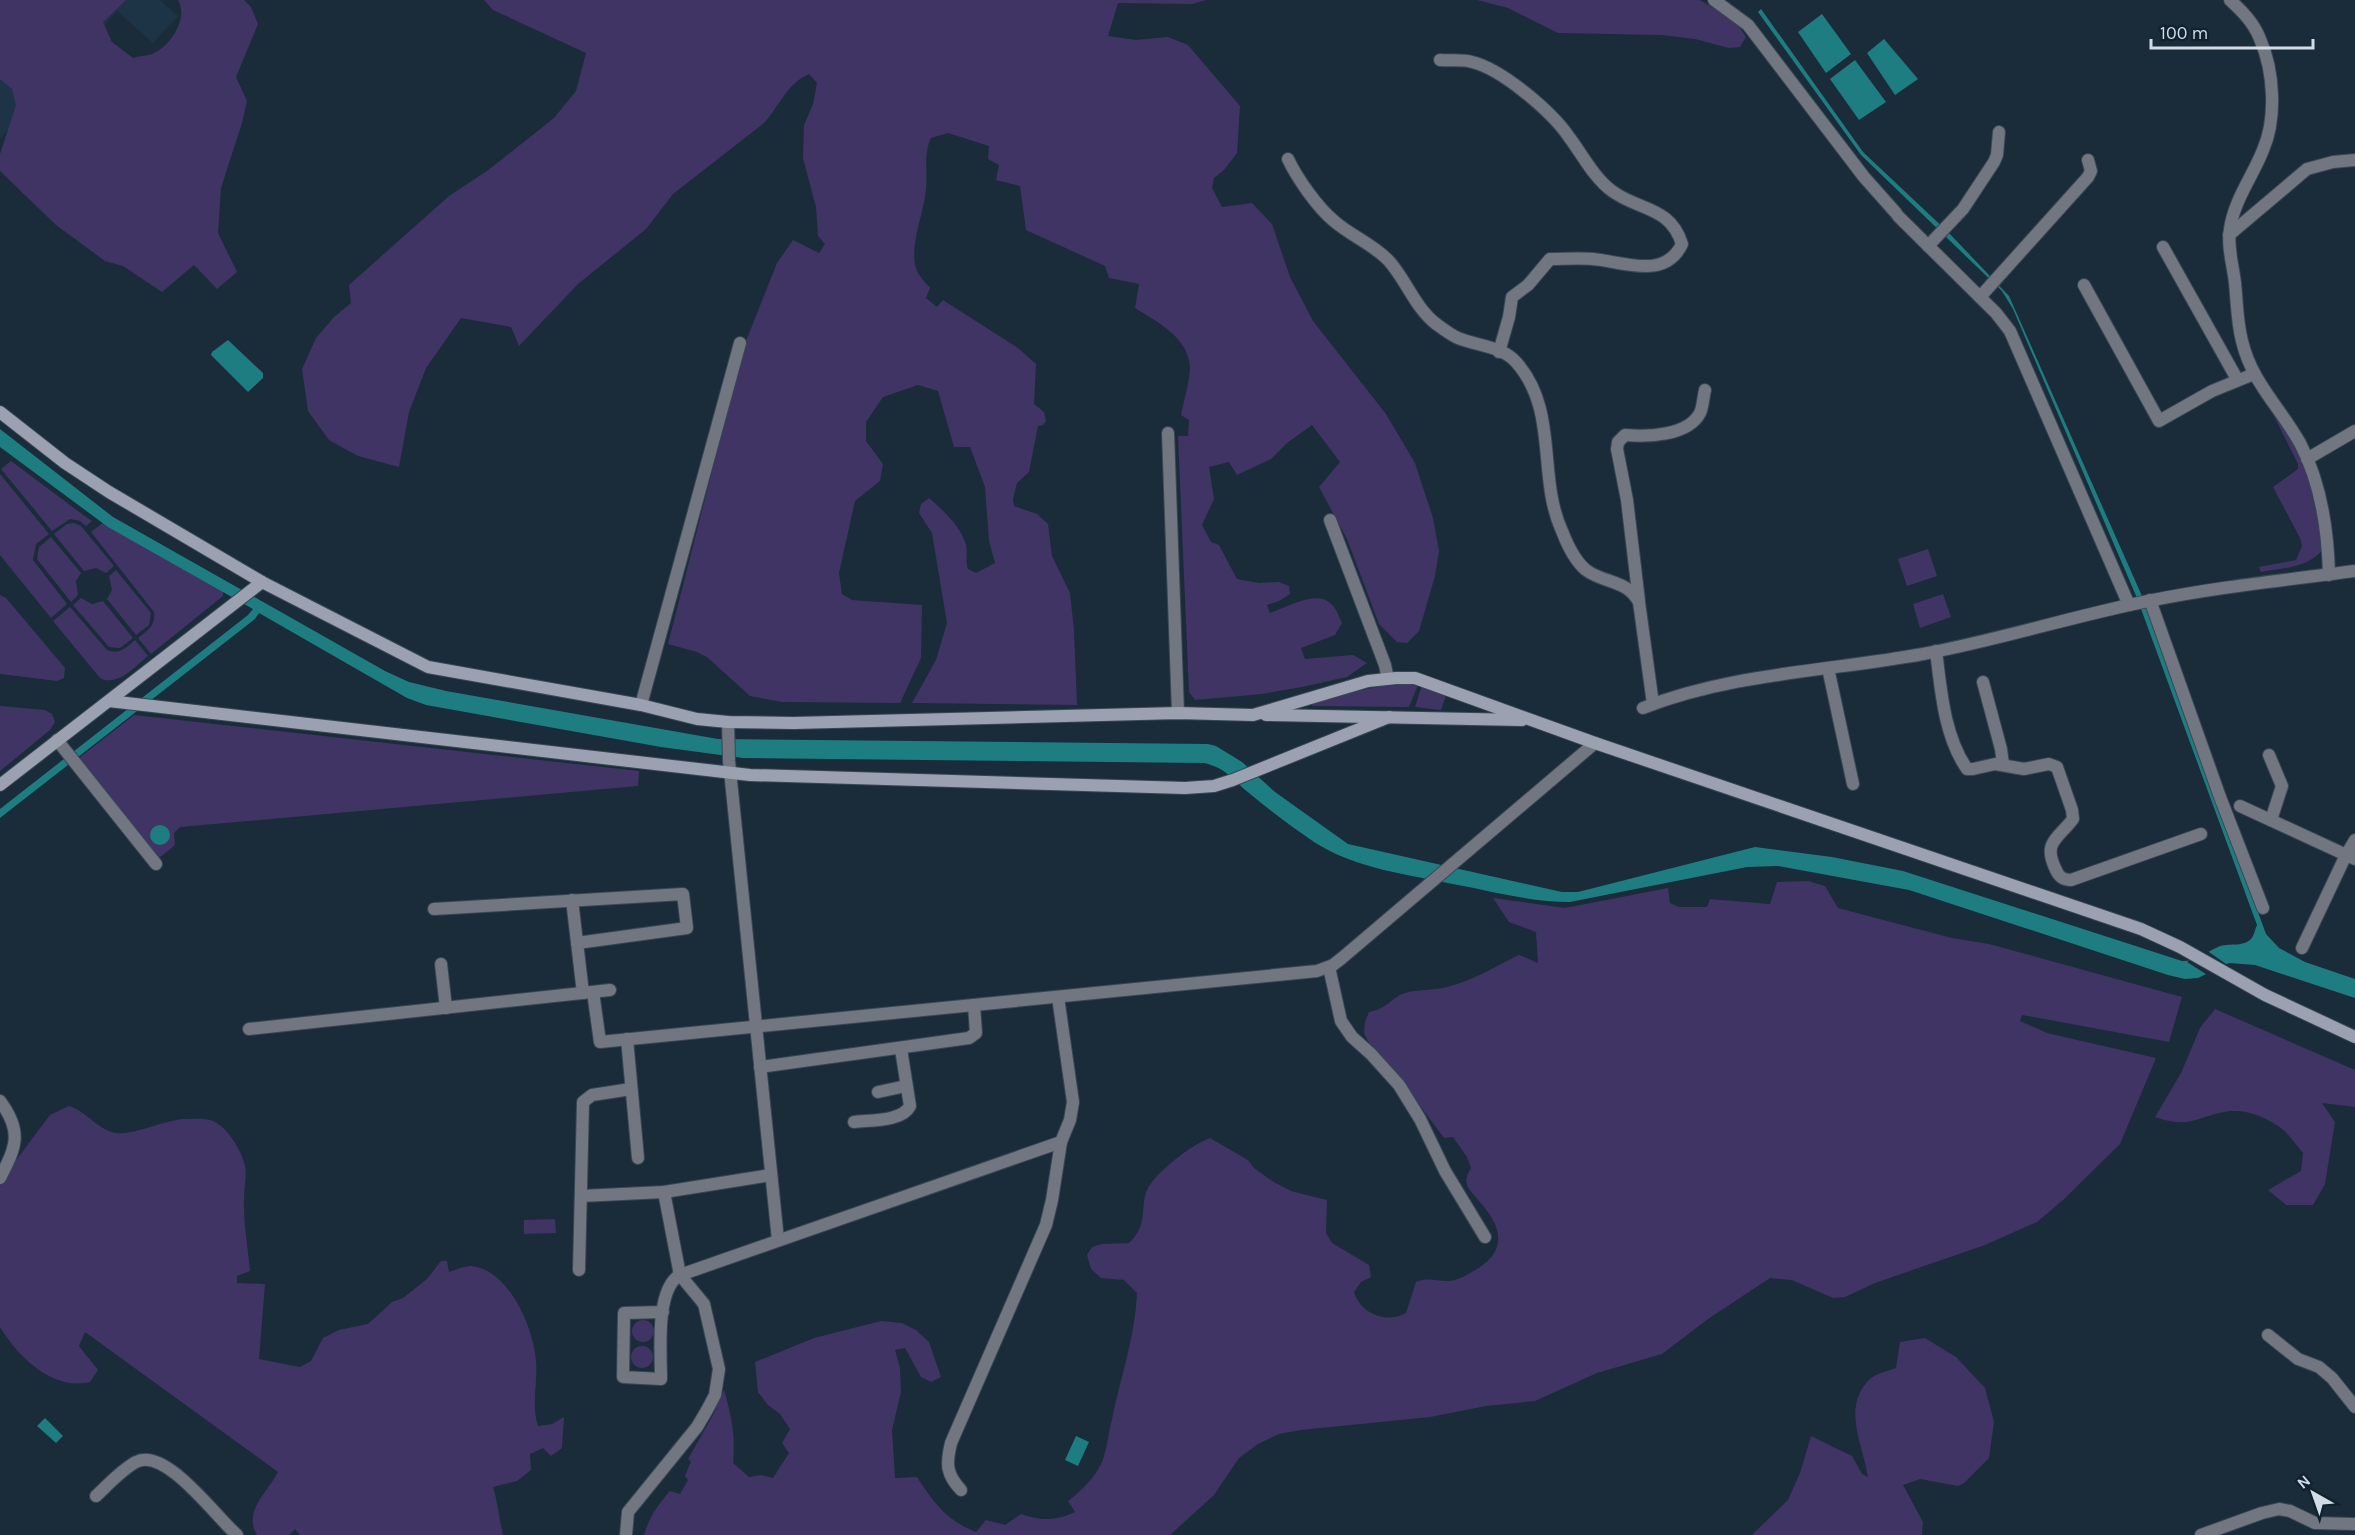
<svg xmlns="http://www.w3.org/2000/svg" width="2355" height="1535" viewBox="0 0 2355 1535" font-family="Karla,sans-serif">
	<rect width="100%" height="100%" fill="#1a2b39"/>
	<!-- built -->
	<polygon fill="#1d3447" points="0,0 160,0 178,16 153,43 117,11 0,139"/>
	<!-- green -->
	<g fill="#403465">
		<path d="M 0,0 L 126,0 L 103,22 L 112,42 L 133,58 C 139,56 146,56 152,54 C 170,47 189,18 178,0 L 244,0 L 251,7 L 258,24 L 236,77 L 247,101 L 242,123 L 221,188 L 218,233 L 237,272 L 217,289 L 194,265 L 162,292 L 123,266 L 105,261 L 56,225 L 0,171 L 0,154 L 16,105 L 12,89 L 0,79 Z"/>
		<path d="M 484,0 L 1206,0 L 1192,4 L 1118,3 L 1108,36 L 1136,40 L 1168,37 L 1188,45 L 1240,106 L 1237,153 L 1224,170 L 1214,178 L 1212,188 L 1222,207 L 1252,203 L 1272,224 L 1290,277 L 1313,321 L 1386,414 L 1415,463 L 1433,518 L 1439,551 L 1435,576 L 1419,631 L 1407,643 L 1397,642 L 1379,624 L 1347,539 L 1319,487 L 1340,462 L 1312,425 L 1287,443 L 1271,459 L 1237,475 L 1229,462 L 1209,467 L 1214,499 L 1202,525 L 1211,542 L 1219,545 L 1237,579 L 1259,583 L 1279,582 L 1289,586 L 1290,594 L 1279,601 L 1267,605 L 1270,613 C 1286,608 1315,590 1330,603 C 1336,607 1339,617 1342,623 L 1335,635 L 1301,648 L 1305,659 L 1353,655 L 1367,663 L 1347,677 L 1302,687 L 1262,694 L 1195,700 L 1189,692 L 1178,436 L 1188,436 L 1189,420 L 1181,415 C 1184,400 1189,384 1190,369 C 1190,338 1157,322 1135,308 L 1139,284 L 1109,278 L 1105,266 L 1026,230 L 1020,186 L 996,180 L 999,165 L 988,159 L 989,146 L 948,133 L 931,138 C 923,155 928,171 926,189 C 924,213 911,240 915,265 C 917,274 924,281 930,288 L 926,298 L 937,307 L 943,300 L 1018,348 L 1036,364 L 1034,404 L 1044,412 L 1046,421 L 1043,425 L 1038,426 L 1029,472 L 1017,483 L 1013,499 L 1014,506 L 1037,514 L 1048,524 L 1052,556 L 1070,593 L 1074,630 L 1077,705 L 912,703 L 936,660 L 947,623 L 932,533 L 919,513 L 921,504 L 929,498 C 942,509 962,528 966,545 C 968,553 965,560 968,569 L 976,573 L 995,563 L 989,541 L 985,487 L 970,447 L 954,447 L 938,391 L 918,385 L 883,397 L 866,422 L 866,441 L 883,464 L 880,481 L 855,501 L 839,573 L 842,594 L 852,600 L 922,605 L 921,658 L 900,703 L 782,702 L 750,696 L 707,657 L 697,652 L 668,644 L 744,346 L 777,263 L 793,240 L 819,253 L 825,244 L 818,236 L 816,207 L 803,158 L 804,125 L 813,104 L 817,83 L 809,74 C 786,84 780,106 764,123 L 673,194 L 646,229 L 578,284 L 519,346 L 511,327 L 461,318 L 426,368 L 409,412 L 399,467 L 358,456 L 329,440 L 308,411 L 302,369 L 316,338 L 334,317 L 351,303 L 349,285 L 449,196 L 487,171 L 554,118 L 576,91 L 586,53 L 493,10 Z"/>
		<polygon points="1477,0 1700,0 1732,20 1740,28 1746,37 1740,47 1729,48 1695,39 1661,35 1558,33 1508,8"/>
		<path d="M 2272,412 L 2275,412 C 2306,454 2314,498 2323,549 C 2309,568 2282,568 2261,572 L 2259,567 L 2296,560 L 2302,546 L 2300,538 L 2273,487 L 2298,469 L 2298,464 Z"/>
		<polygon points="11,461 86,517 92,521 86,526 80,521 70,519 52,531 1,469"/>
		<polygon points="0,474 49,534 36,544 33,560 67,604 51,618 0,555"/>
		<path d="M 104,522 L 223,591 L 223,596 L 151,654 L 138,638 C 148,630 156,625 154,612 L 91,532 Z"/>
		<polygon points="74,523 81,526 114,566 106,573 96,568 84,571 54,534 67,524"/>
		<polygon points="51,537 81,573 76,581 78,595 71,602 37,559 39,547"/>
		<polygon points="1928,549 1937,576 1907,586 1898,559"/>
		<polygon points="116,570 151,613 149,625 136,635 107,599 112,590 109,576"/>
		<polygon points="1943,594 1951,617 1920,628 1913,604"/>
		<polygon points="0,595 6,598 65,668 64,678 57,681 0,674"/>
		<polygon points="81,598 92,604 103,601 133,638 120,648 109,647 73,605"/>
		<path d="M 70,607 L 107,650 C 119,655 126,648 135,640 L 148,656 C 134,667 118,687 100,678 L 53,621 Z"/>
		<path d="M 1415,683 L 1418,685 L 1409,707 L 1312,706 L 1313,704 C 1346,693 1379,684 1415,683 Z"/>
		<polygon points="1422,685 1446,695 1441,710 1415,707"/>
		<polygon points="0,706 45,710 52,714 55,722 50,730 0,771"/>
		<polygon points="134,715 639,771 638,786 180,827 174,833 175,845 158,859 79,758"/>
		<path d="M 1808,881 L 1825,886 L 1838,908 L 1952,938 L 1989,944 L 2182,997 L 2169,1042 L 2022,1015 L 2020,1021 L 2047,1033 L 2156,1058 L 2120,1144 L 2063,1200 L 2037,1222 L 1985,1245 L 1875,1283 L 1845,1297 L 1833,1298 L 1792,1280 L 1770,1278 L 1708,1319 L 1662,1354 L 1597,1373 L 1535,1401 L 1486,1406 L 1430,1417 L 1301,1430 L 1279,1434 L 1258,1444 L 1239,1458 L 1214,1495 L 1170,1535 L 644,1535 C 649,1517 658,1505 670,1491 L 680,1494 L 688,1480 L 685,1476 L 691,1461 L 688,1459 L 713,1415 L 724,1390 C 731,1414 736,1437 733,1463 L 749,1477 L 761,1475 L 773,1478 L 789,1453 L 782,1443 L 790,1429 L 780,1414 L 768,1405 L 758,1392 L 755,1362 L 814,1338 L 881,1321 L 902,1323 L 916,1330 L 929,1342 L 941,1377 L 931,1382 L 921,1377 L 905,1348 L 895,1350 L 900,1368 L 901,1392 L 892,1430 L 895,1478 L 917,1477 C 934,1503 946,1520 976,1532 L 986,1520 L 1005,1525 L 1021,1514 C 1041,1521 1056,1521 1075,1512 L 1068,1501 C 1080,1492 1091,1481 1099,1468 C 1107,1455 1108,1433 1112,1419 C 1121,1376 1135,1337 1137,1293 L 1124,1280 L 1101,1278 L 1091,1269 L 1087,1255 L 1092,1247 L 1102,1244 L 1129,1243 C 1146,1226 1141,1217 1145,1196 C 1148,1177 1192,1144 1210,1138 L 1248,1160 L 1254,1168 L 1272,1181 L 1291,1191 L 1327,1200 L 1326,1233 L 1332,1243 L 1369,1265 L 1371,1277 L 1361,1282 L 1354,1292 C 1361,1314 1386,1324 1406,1313 L 1416,1282 C 1429,1277 1435,1281 1447,1281 C 1458,1281 1469,1274 1477,1269 C 1510,1248 1500,1224 1478,1200 C 1475,1195 1469,1191 1467,1185 C 1465,1178 1468,1174 1471,1168 L 1467,1157 L 1453,1137 L 1444,1138 L 1392,1068 L 1369,1043 L 1364,1033 L 1365,1022 L 1369,1012 C 1389,1008 1390,998 1405,993 C 1418,989 1433,991 1447,987 C 1472,981 1496,966 1519,955 L 1538,963 L 1536,932 L 1509,922 L 1493,898 L 1565,908 L 1668,888 L 1670,903 L 1679,907 L 1707,907 L 1710,899 L 1770,904 L 1777,882 Z"/>
		<path d="M 2215,1009 L 2355,1070 L 2355,1107 L 2322,1103 L 2335,1122 L 2325,1184 L 2313,1205 L 2286,1205 L 2268,1190 L 2301,1171 L 2303,1153 C 2296,1145 2289,1134 2281,1128 C 2263,1115 2241,1107 2219,1113 C 2190,1121 2185,1127 2155,1117 L 2181,1073 L 2200,1028 Z"/>
		<path d="M 69,1106 C 86,1111 98,1130 116,1133 C 135,1135 162,1121 183,1119 C 192,1119 202,1118 210,1120 C 226,1124 242,1151 245,1166 C 247,1177 244,1187 244,1198 C 243,1222 248,1247 250,1271 L 237,1276 L 237,1283 L 265,1284 L 259,1359 L 300,1367 L 311,1361 L 323,1338 L 339,1330 L 368,1324 L 392,1302 L 403,1298 L 427,1279 L 441,1261 L 447,1261 L 449,1272 C 456,1270 464,1266 471,1266 C 509,1269 534,1329 536,1361 C 538,1383 531,1405 538,1426 L 552,1424 L 564,1417 L 562,1448 L 551,1456 L 543,1448 L 530,1454 L 531,1470 L 517,1481 L 493,1487 C 498,1503 499,1518 503,1535 L 300,1535 L 295,1529 L 289,1535 L 257,1535 C 243,1511 267,1493 278,1472 L 85,1332 L 79,1346 L 98,1370 L 90,1382 C 53,1391 18,1357 0,1327 L 0,1186 L 8,1171 L 50,1115 Z"/>
		<polygon points="555,1219 556,1233 524,1234 524,1220"/>
		<circle cx="643" cy="1331" r="11"/>
		<path d="M 1925,1338 L 1956,1357 L 1985,1388 L 1994,1422 L 1989,1458 L 1964,1483 L 1958,1486 L 1920,1479 L 1903,1485 L 1923,1522 L 1922,1535 L 1752,1535 L 1788,1500 L 1800,1473 L 1811,1436 L 1852,1456 L 1862,1474 L 1868,1477 C 1863,1444 1841,1407 1870,1379 C 1876,1373 1889,1371 1896,1368 L 1900,1342 Z"/>
		<circle cx="642" cy="1357" r="11"/>
	</g>
	<!-- water -->
	<g fill="#1d7d81">
		<path d="M 1761,9 L 1863,152 L 1949,233 L 2009,296 L 2142,596 L 2266,934 L 2279,948 L 2305,962 L 2355,979 L 2355,998 L 2255,965 L 2229,963 L 2198,978 L 2185,979 L 2168,975 L 1909,890 L 1778,866 L 1747,867 L 1570,902 C 1532,902 1495,892 1458,885 C 1410,875 1356,869 1314,842 C 1292,827 1269,810 1249,793 C 1232,779 1226,768 1204,763 L 743,758 L 661,747 L 426,705 L 407,698 L 259,613 L 255,619 L 0,818 L 0,809 L 248,615 L 253,609 L 108,527 L 0,447 L 0,429 L 113,517 L 385,671 L 409,682 L 446,691 L 718,739 L 1208,744 L 1216,746 L 1242,762 L 1275,792 L 1348,844 L 1562,892 L 1578,892 L 1755,847 L 1832,857 L 1903,871 L 2182,961 C 2195,962 2206,952 2218,947 C 2228,942 2242,948 2251,939 C 2254,936 2255,929 2257,925 L 2137,598 L 2013,309 L 2002,291 L 1861,155 L 1758,12 Z"/>
		<polygon points="1822,14 1851,54 1826,73 1798,32"/>
		<polygon points="1884,39 1918,79 1895,95 1867,53"/>
		<polygon points="1855,60 1886,102 1859,120 1830,79"/>
		<polygon points="228,340 263,373 263,378 248,392 211,355 212,352"/>
		<circle cx="160" cy="835" r="10"/>
		<polygon points="45,1418 63,1436 56,1443 37,1426"/>
		<polygon points="1076,1436 1089,1442 1078,1466 1065,1460"/>
	</g>
	<!-- pier -->
	<polygon fill="#1a2b39" points="2206,950 2229,966 2209,976 2187,962"/>
	<g fill="none" stroke-linecap="round" stroke-linejoin="round">
		<defs>
			<g id="street">
				<polyline points="1714,0 1748,25 1864,177 1896,213"/>
				<path d="M 2230,0 C 2242,11 2254,23 2260,39 C 2274,71 2277,118 2263,150 C 2253,176 2234,200 2230,229 C 2227,247 2233,265 2235,283 C 2237,302 2237,322 2242,341 C 2252,383 2280,407 2300,443 C 2321,483 2328,530 2329,575"/>
				<path d="M 1440,60 C 1450,61 1462,59 1472,62 C 1502,69 1552,112 1569,137 C 1582,154 1594,178 1612,191 C 1639,211 1670,206 1682,244 C 1665,280 1625,262 1593,259 C 1579,258 1564,259 1550,259 L 1528,285 L 1512,297 L 1509,317 L 1499,352"/>
				<path d="M 1288,159 C 1297,178 1317,207 1334,221 C 1351,236 1373,244 1389,261 C 1406,280 1415,307 1435,323 C 1442,328 1451,335 1458,338 C 1477,346 1502,346 1516,362 C 1559,410 1537,477 1562,531 C 1567,544 1575,561 1586,570 C 1605,584 1626,579 1639,602 L 1653,704"/>
				<polyline points="1898,216 1996,313 2010,331 2129,605"/>
				<polyline points="2229,235 2307,169 2333,162 2355,160"/>
				<polyline points="1928,246 1963,209 1994,162 1997,155 1999,132"/>
				<polyline points="2163,247 2237,379"/>
				<polyline points="2084,285 2159,421 2212,391 2254,374"/>
				<polyline points="1980,297 2088,177 2091,171 2088,160"/>
				<polyline points="1168,433 1178,713"/>
				<polyline points="2307,459 2355,431"/>
				<polyline points="1330,520 1385,665 1388,679"/>
				<polyline points="2150,600 2220,797 2263,908"/>
				<path d="M 1639,601 L 1627,500 L 1617,449 L 1618,442 L 1625,435 C 1647,437 1688,436 1700,413 C 1703,407 1703,398 1705,390"/>
				<path d="M 1936,651 C 1941,690 1944,736 1967,769 L 1973,769 L 1995,764 L 2024,769 L 2049,764 L 2057,767 L 2072,810 L 2073,819 C 2058,839 2042,842 2056,870 C 2059,877 2063,880 2071,880 L 2201,834"/>
				<polyline points="1828,668 1853,784"/>
				<polyline points="1983,682 2001,749 2003,764"/>
				<polyline points="641,705 740,343"/>
				<path d="M 1643,708 C 1732,673 1830,671 1923,654 C 1999,640 2073,616 2148,601 C 2217,587 2286,580 2355,571"/>
				<polyline points="728,722 729,761 778,1240"/>
				<polyline points="57,740 156,864"/>
				<polyline points="2269,755 2282,786 2271,820"/>
				<polyline points="2240,806 2355,859"/>
				<polyline points="572,900 583,993"/>
				<polyline points="434,909 683,894 687,928 577,943"/>
				<polyline points="2302,948 2346,855 2355,840"/>
				<polyline points="441,964 446,1008"/>
				<polyline points="1329,967 1341,1021 1352,1037 1371,1054 1399,1085 1420,1119 1445,1171 1485,1237"/>
				<polyline points="593,992 600,1042 1317,971 1333,965 1342,958 1595,743"/>
				<polyline points="249,1029 610,990"/>
				<polyline points="627,1039 638,1158"/>
				<polyline points="760,1067 969,1038 976,1033 974,1005"/>
				<polyline points="878,1092 906,1086"/>
				<path d="M 0,1101 C 23,1132 16,1147 0,1178"/>
				<path d="M 854,1122 C 869,1120 902,1122 910,1106 L 901,1049"/>
				<polyline points="581,1196 664,1192 771,1175"/>
				<polyline points="579,1270 583,1102 592,1095 631,1089"/>
				<path d="M 663,1312 L 624,1313 L 623,1377 L 661,1379 C 661,1353 655,1289 680,1275 L 1061,1142"/>
				<polyline points="2268,1335 2298,1359 2319,1367 2332,1378 2355,1407"/>
				<path d="M 961,1490 C 946,1474 946,1464 951,1443 L 1046,1225 L 1052,1200 L 1061,1142 L 1070,1120 L 1073,1102 L 1058,997"/>
				<path d="M 96,1496 C 108,1485 121,1470 136,1462 C 165,1446 216,1517 237,1535"/>
				<polyline points="626,1535 628,1512 697,1427 707,1410 715,1395 719,1369 704,1304 680,1275 664,1192"/>
				<polyline points="2201,1535 2262,1513 2279,1509 2290,1511 2315,1523 2355,1524"/>
			</g>
			<g id="secondary">
				<polyline points="0,412 65,463 109,492 262,582 428,667 641,705 697,719 728,722 794,723 1178,713 1253,715 1368,681 1396,678 1415,678 1595,743 2141,929 2180,947 2265,995 2355,1037"/>
				<polyline points="109,701 750,775 1185,788 1214,786 1233,780 1389,717"/>
				<polyline points="1266,715 1522,720"/>
				<polyline points="0,785 262,582"/>
			</g>
		</defs>
		<!-- street casing -->
		<use href="#street" stroke="#374755" stroke-width="14"/>
		<!-- secondary casing -->
		<use href="#secondary" stroke="#374755" stroke-width="14"/>
		<!-- street -->
		<use href="#street" stroke="#727680" stroke-width="12"/>
		<!-- secondary -->
		<use href="#secondary" stroke="#9ca1b1" stroke-width="12"/>
	</g>
	<!-- north arrow -->
	<g transform="translate(2313 1493) rotate(320)" stroke="#10212f" stroke-width="4.5" paint-order="stroke">
	<path d="M0-4.5L10 22L0 15L-10 22Z" fill="#d1dce6"/>
	<text y="-9" font-size="16" font-weight="bold" text-anchor="middle" fill="#d1dce6">N</text>
	</g>
	<!-- scale -->
	<path d="M2151 39v9h162v-9" fill="none" stroke="#d1dce6" stroke-width="3"/>
	<text x="2160" y="39" font-size="18" fill="#d1dce6" stroke="#10212f" stroke-width="4.5" paint-order="stroke">100 m</text>
</svg>
